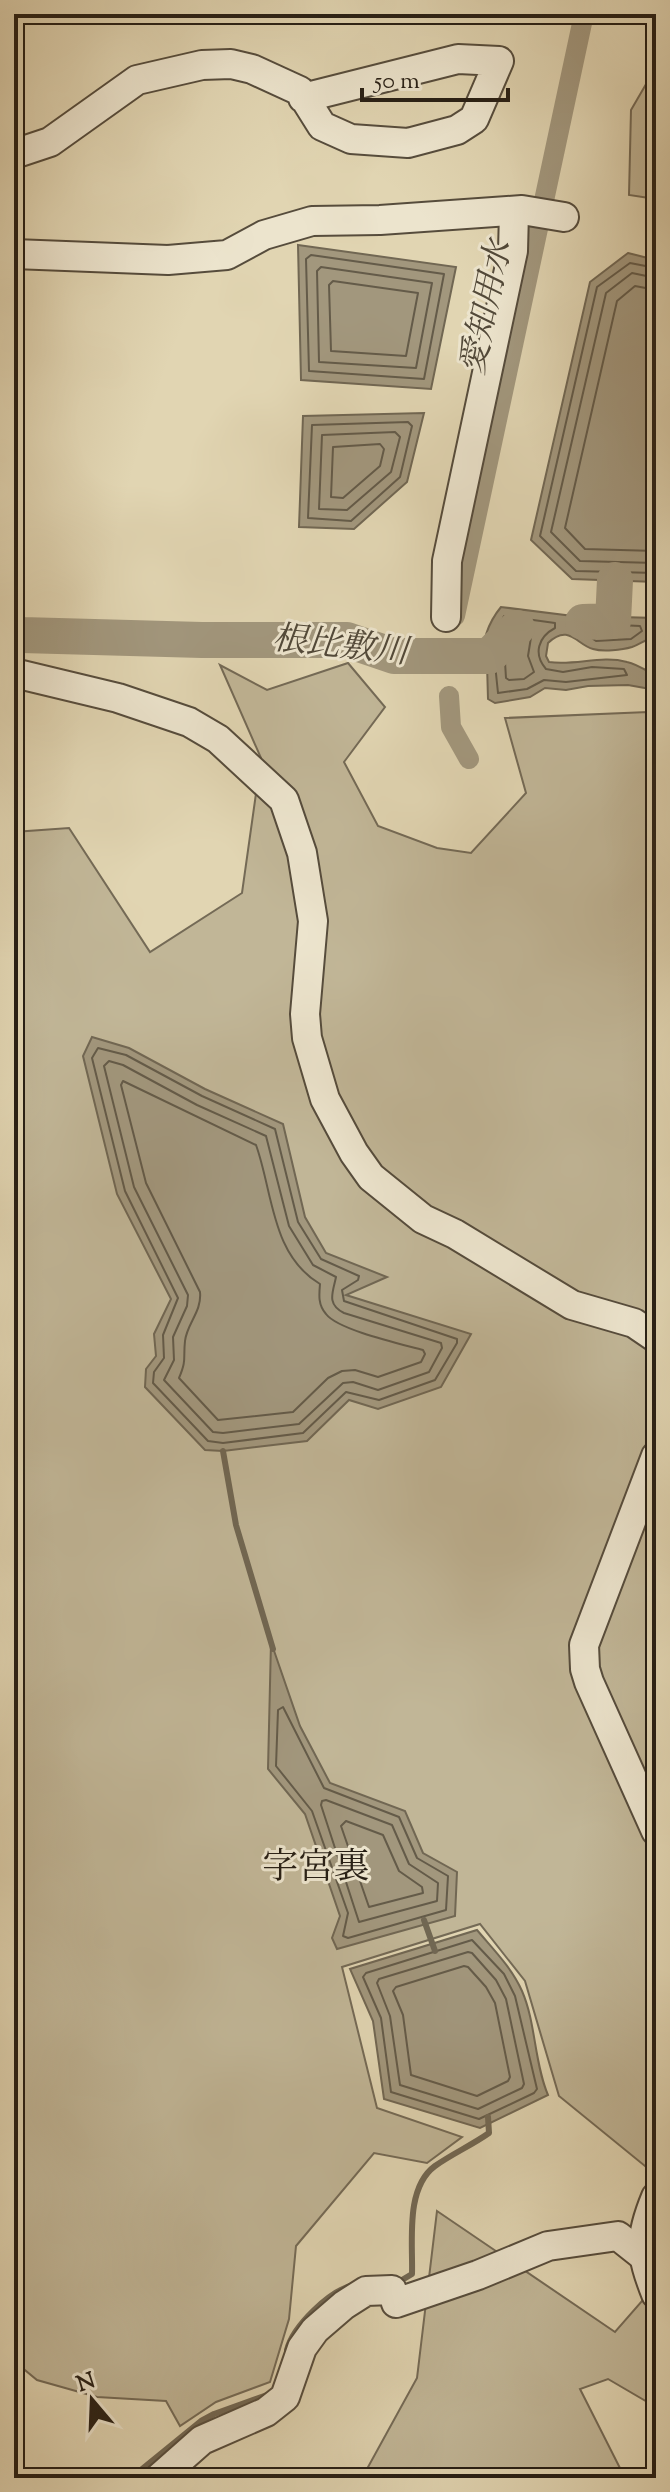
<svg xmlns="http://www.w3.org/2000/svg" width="670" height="2492" viewBox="0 0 670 2492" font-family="'Sorts Mill Goudy','Noto Serif JP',serif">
	<rect width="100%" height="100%" fill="#e1d5b2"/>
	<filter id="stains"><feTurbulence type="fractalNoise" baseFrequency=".0025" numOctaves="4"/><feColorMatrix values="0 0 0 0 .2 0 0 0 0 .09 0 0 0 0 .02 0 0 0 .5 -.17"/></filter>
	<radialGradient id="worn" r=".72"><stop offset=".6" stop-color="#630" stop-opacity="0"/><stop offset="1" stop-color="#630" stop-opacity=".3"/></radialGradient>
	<!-- green -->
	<g fill="#c1b697" stroke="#746a56" stroke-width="2">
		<polygon points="656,67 656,199 629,195 631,110"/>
		<polygon points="348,663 385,707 344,762 378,826 437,848 471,853 526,793 505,718 648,712 656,717 656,2175 559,2096 525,1981 480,1924 342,1967 377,2108 462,2137 427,2163 374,2153 296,2246 289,2319 270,2382 216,2402 180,2426 166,2401 97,2397 37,2380 14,2361 14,832 69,828 150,952 242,893 261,758 220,665 267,690"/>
		<polygon points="437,2211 615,2332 656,2285 656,2407 608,2379 580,2389 625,2478 362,2478 417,2378"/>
	</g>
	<!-- water -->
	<g fill="#a2977d" stroke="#716753" stroke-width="2">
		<polygon points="298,245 456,267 431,389 301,380"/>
		<polygon points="628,253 656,260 656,582 572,579 531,540 590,282"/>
		<polygon points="424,413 407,482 354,529 299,527 303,416"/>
		<path d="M 606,601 L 620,603 L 620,617 L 656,618 L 656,638 C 646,638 641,644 632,647 C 622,650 603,652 593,649 C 577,645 569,623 548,643 L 546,656 L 549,662 C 575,666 601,655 627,662 C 637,664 647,671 656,676 L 656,690 L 628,685 L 588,686 L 566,690 L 545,688 L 530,697 L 495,703 L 488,699 L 487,664 L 481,662 C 483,641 487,624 501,607 L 581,617 L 603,614 Z"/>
		<polygon points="92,1037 129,1048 205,1089 283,1124 305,1217 326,1253 387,1277 346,1295 471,1334 441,1387 378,1409 349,1400 307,1441 223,1451 205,1450 145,1387 146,1369 156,1356 154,1334 171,1299 117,1194 83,1056"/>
		<polygon points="271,1642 300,1726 330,1783 405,1811 423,1853 457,1872 455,1916 337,1949 332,1938 340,1916 305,1814 268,1769"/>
		<path d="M 477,1930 C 493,1949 512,1968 522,1991 C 536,2023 534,2062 548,2095 L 480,2128 L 384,2099 L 373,2021 L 350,1969 Z"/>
	</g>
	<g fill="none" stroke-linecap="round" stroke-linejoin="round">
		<!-- shore -->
		<g stroke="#645b49" stroke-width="2">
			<polygon points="311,255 444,274 424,379 309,371 306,259"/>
			<polygon points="321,267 432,283 416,368 319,362 317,271"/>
			<polyline points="656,268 630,263 597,287 540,536 576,571 656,573"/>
			<polyline points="656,278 632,273 606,293 551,532 580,561 656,563"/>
			<polygon points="333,281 418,293 406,356 331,351 329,285"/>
			<polyline points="656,290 635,286 617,301 565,528 585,549 656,551"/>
			<polygon points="408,422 412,426 400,477 351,521 308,518 312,425"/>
			<polygon points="395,432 400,437 391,472 347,510 319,509 322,435"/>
			<polygon points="380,444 384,449 380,466 343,498 331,497 333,447"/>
			<path d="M 504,616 L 555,623 L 555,628 C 538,637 533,654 546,669 L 563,672 L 592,667 L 624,669 L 627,675 L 566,682 L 544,680 L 527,689 L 498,693 L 495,664 L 490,655 L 490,644 Z"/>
			<polygon points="611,620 619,625 640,626 642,631 631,639 596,641 580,630 583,625"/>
			<polygon points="509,627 529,629 532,631 528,656 534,672 524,679 509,680 506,678 505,662 500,651"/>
			<polygon points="98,1048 126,1055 202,1096 275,1129 298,1222 321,1259 359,1276 358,1280 342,1290 344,1301 457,1339 457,1343 435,1380 379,1400 346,1392 303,1433 223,1443 208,1441 153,1383 154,1372 164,1358 163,1335 178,1298 125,1191 92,1058"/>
			<path d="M 109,1061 L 123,1065 L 197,1105 L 266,1136 L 289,1226 L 313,1265 L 336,1277 C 333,1292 326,1304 344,1313 L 441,1343 L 442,1348 L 429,1372 L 378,1390 L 353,1382 L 343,1383 L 299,1424 L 223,1433 L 213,1432 L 164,1380 L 174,1360 L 173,1337 L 187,1306 L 188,1295 L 134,1187 L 104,1066 Z"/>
			<path d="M 123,1081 L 256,1145 C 273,1192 271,1255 320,1284 C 319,1295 318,1305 326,1314 C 338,1330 401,1344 423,1350 L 425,1354 L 421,1362 L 378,1377 L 355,1370 L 342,1371 L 328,1378 L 293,1412 L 218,1420 L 179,1378 C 187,1359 183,1359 185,1341 C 187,1323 202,1312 200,1292 L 146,1183 L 121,1085 Z"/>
			<polygon points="283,1707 324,1788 399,1817 417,1858 448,1876 446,1910 348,1938 343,1936 348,1913 312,1811 276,1766 278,1710"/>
			<polygon points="326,1800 392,1825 409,1864 438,1883 437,1901 359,1922 321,1805 322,1801"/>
			<polygon points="346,1821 383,1835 399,1871 422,1887 423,1893 369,1907 341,1826"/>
			<polygon points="472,1940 504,1974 515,1996 537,2089 534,2093 479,2119 391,2092 381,2018 363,1977 366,1973"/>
			<polygon points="468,1952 472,1953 496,1980 506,1999 524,2084 522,2088 478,2109 400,2085 390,2016 377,1983 379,1979"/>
			<polygon points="464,1966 468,1967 486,1987 495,2003 510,2077 508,2081 477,2096 411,2075 403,2015 393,1991 396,1987"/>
		</g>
		<!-- stream -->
		<g stroke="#716753" stroke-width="6">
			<polyline points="223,1451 236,1525 273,1649"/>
			<polyline points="424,1920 435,1951"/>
			<path d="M 397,2283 L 412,2274 C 413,2242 405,2188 435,2166 C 452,2154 472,2145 489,2133 L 488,2117"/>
			<path d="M 287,2350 C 293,2326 330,2290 354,2285"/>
			<polyline points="131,2478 201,2421 214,2414 267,2395"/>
		</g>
		<!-- canal -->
		<g stroke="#a2977d" stroke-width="20">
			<polyline points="455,616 584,14"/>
			<polyline points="449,696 451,727 469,759"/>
		</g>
		<!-- river -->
		<g stroke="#a2977d" stroke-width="36">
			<polyline points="583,622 613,621 615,580"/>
			<polyline points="14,632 22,635 202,640 347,640 394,656 489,656 517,628"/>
		</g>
		<defs>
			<g id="minor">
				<polyline points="14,154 50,142 137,80 202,65 231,64 252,69 300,91 322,126 351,139 408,143 457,130 474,119 499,61 458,59 303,98"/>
				<polyline points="14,254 168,260 227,255 264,235 312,221 380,220 522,210 564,217"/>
				<polyline points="446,617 447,561 513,251 514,212"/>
				<polyline points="14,673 118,698 189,722 218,739 284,800 302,853 313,921 305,1014 307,1038 325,1099 354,1153 371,1177 423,1219 455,1234 572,1305 634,1323 656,1338"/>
				<polyline points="656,1456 584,1645 585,1669 589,1682 656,1831"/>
				<path d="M 656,2197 C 639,2238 640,2253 656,2294"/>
				<polyline points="159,2478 202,2440 266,2412 285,2397 302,2348 315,2330 344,2305 366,2291 392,2290 396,2303 478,2275 548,2246 618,2236 642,2255"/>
			</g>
		</defs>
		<!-- minor casing -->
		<use href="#minor" stroke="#564c3c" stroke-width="32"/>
		<!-- minor -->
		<use href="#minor" stroke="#ece4cd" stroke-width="28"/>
	</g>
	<g text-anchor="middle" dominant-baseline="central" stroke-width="6" stroke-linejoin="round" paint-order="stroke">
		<!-- water labels -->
		<g font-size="34" font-style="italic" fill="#524939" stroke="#ece4cd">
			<text transform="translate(488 308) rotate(-78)">愛知用水</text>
			<text transform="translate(340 647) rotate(6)">根比敷川</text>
		</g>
		<!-- quarter labels -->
		<g font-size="36" fill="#271f15" stroke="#ece4cd">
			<text x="316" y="1869">字宮裏</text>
		</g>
	</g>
	<!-- margin -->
	<rect width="670" height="2492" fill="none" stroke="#e1d5b2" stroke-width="48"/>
	<rect x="16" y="16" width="638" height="2460" fill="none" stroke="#271f15" stroke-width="4"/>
	<rect x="24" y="24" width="622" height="2444" fill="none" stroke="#271f15" stroke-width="2"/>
	<!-- north arrow -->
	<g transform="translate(92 2400) rotate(341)" stroke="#ece4cd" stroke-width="6" paint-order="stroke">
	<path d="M0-6L14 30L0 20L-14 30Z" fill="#271f15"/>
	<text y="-12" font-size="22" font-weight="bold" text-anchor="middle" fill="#271f15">N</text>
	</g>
	<!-- scale -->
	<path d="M362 88v12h146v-12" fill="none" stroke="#271f15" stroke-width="4"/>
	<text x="374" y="88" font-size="24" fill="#271f15" stroke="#ece4cd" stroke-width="6" paint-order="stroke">50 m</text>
	<rect width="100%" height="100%" filter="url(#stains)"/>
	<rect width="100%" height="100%" fill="url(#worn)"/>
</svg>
